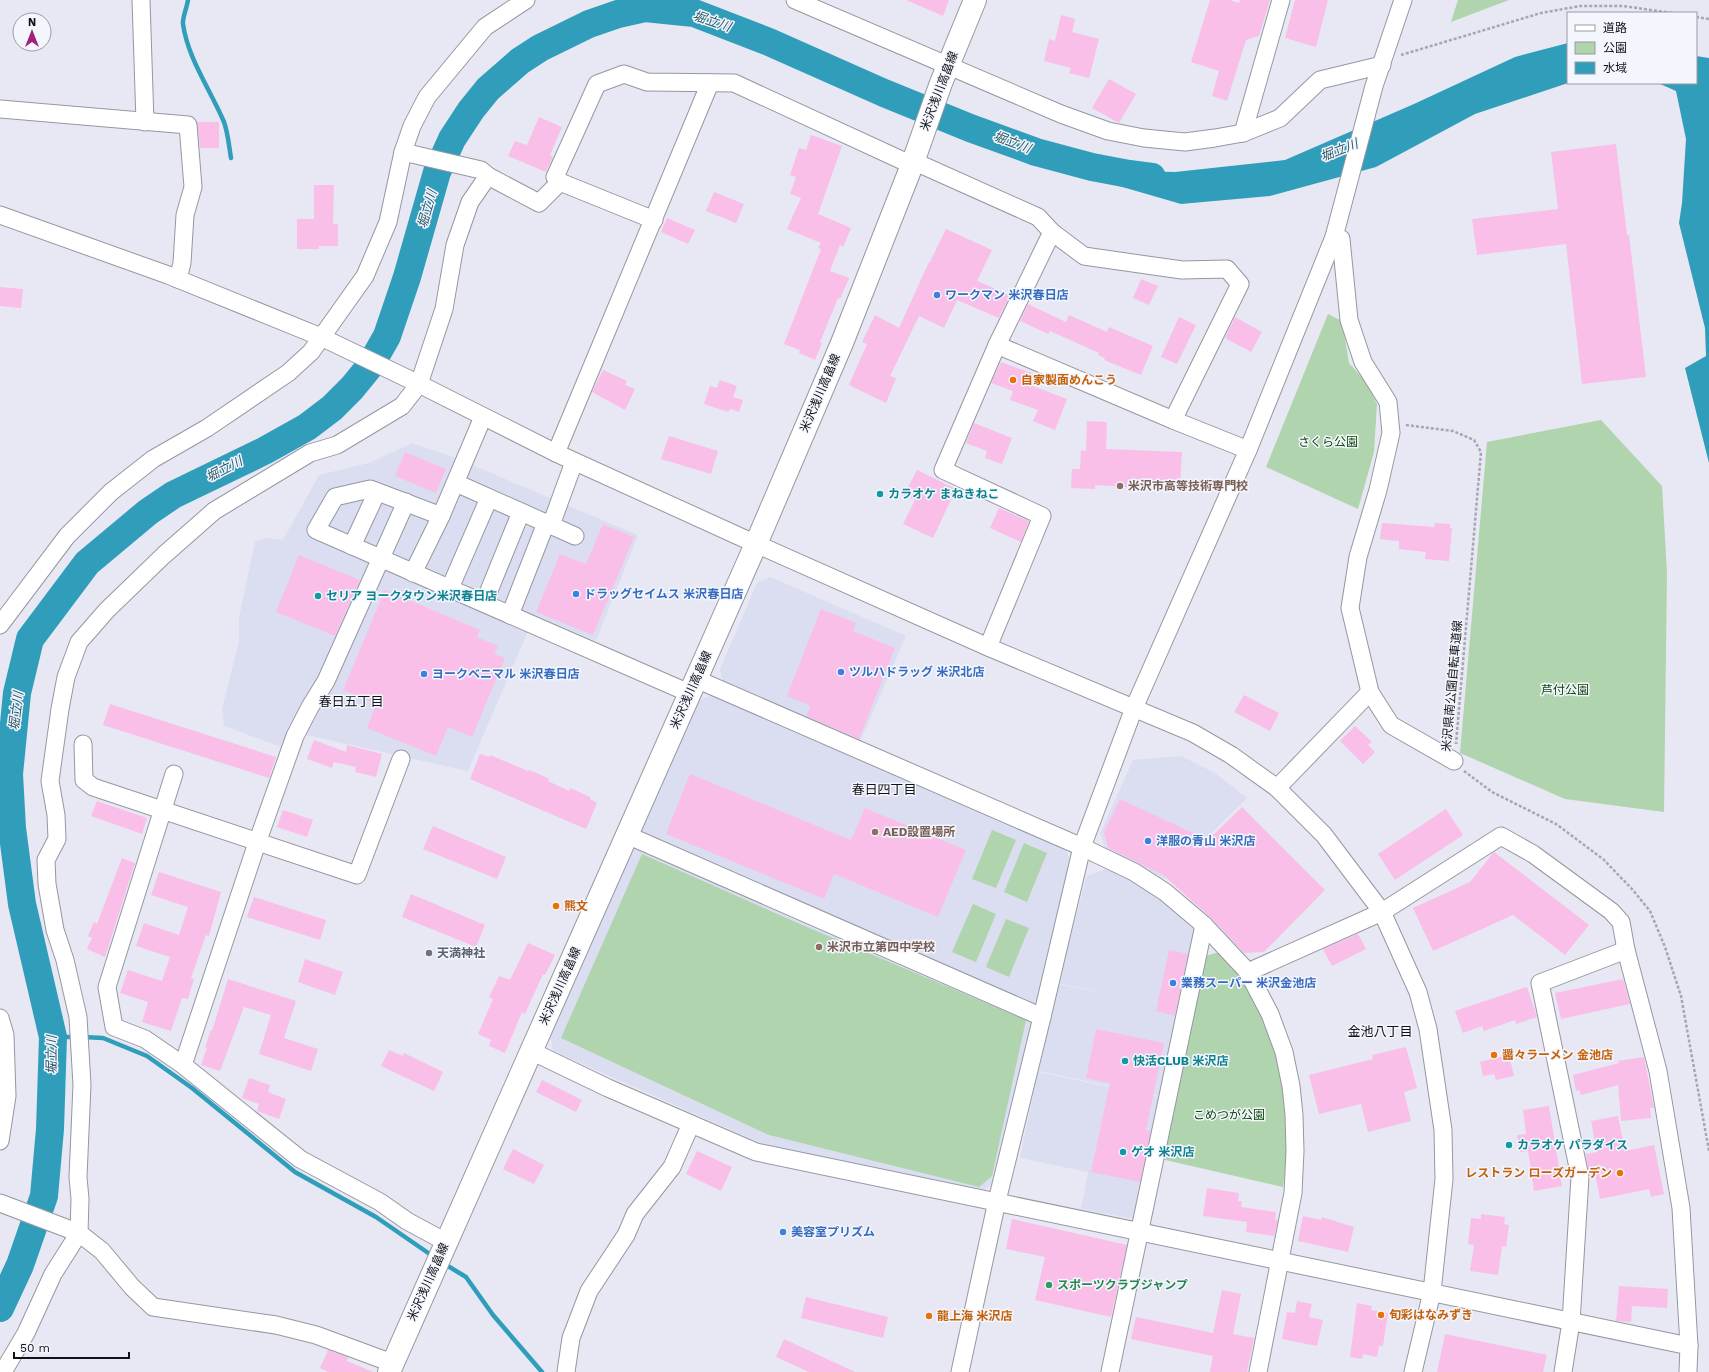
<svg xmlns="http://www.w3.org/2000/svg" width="1709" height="1372" viewBox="0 0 1709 1372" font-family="'Work Sans','Noto Sans JP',sans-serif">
	<rect width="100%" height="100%" fill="#e7e8f3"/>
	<!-- built -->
	<g fill="#dbdef0">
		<polygon points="412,443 453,457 638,535 596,641 535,615 468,771 306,735 289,728 281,747 224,726 222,709 239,641 239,618 255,542 266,538 283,540 319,475 369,463"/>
		<polygon points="770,577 906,636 859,744 723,685 720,669 757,583"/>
		<polygon points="713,695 1065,847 1070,860 996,1181 983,1191 765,1145 553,1051 550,1034 696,701"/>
		<polygon points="1181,756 1215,773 1247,798 1165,879 1107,852 1100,834 1133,760"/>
		<polygon points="1109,868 1134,879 1200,930 1163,1097 1039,1071 1058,984 1126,998 1058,983 1087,876"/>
		<polygon points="1038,1072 1163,1098 1139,1220 1081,1209 1088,1172 1020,1158"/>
	</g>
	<!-- green -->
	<g fill="#b0d4ad">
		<polygon points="1458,0 1509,0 1451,22"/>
		<polygon points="1328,314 1342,321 1349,363 1366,382 1377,404 1374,452 1358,509 1266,467"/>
		<polygon points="1601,420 1662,486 1667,573 1664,812 1565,799 1460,753 1487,442"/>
		<polygon points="992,830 1016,840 996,888 972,879"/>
		<polygon points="1024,843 1047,853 1027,902 1004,892"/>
		<polygon points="642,854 800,924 1026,1020 992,1176 979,1187 769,1135 561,1038"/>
		<polygon points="973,904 996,914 976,962 952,952"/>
		<polygon points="1006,919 1029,928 1009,977 986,967"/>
		<path d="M 1220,952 C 1227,960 1236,968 1242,977 C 1267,1017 1283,1068 1287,1115 C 1289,1139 1286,1163 1283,1187 L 1161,1159 L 1201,957 Z"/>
	</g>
	<!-- water -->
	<g fill="#309ebb">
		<polygon points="1568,43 1568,83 1475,114 1376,167 1270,196 1181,204 1064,170 1175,172 1285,160 1414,104 1515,57"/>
		<polygon points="1696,56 1709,58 1709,506 1709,463 1685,368 1706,356 1705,328 1679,223 1682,203 1686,139 1676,91 1658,83 1696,83"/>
	</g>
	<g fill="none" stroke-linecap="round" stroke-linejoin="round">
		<!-- stream -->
		<g stroke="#309ebb" stroke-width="4.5">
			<path d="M 188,0 C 187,7 182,19 183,24 C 188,59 210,89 224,122 C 228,133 229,146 231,158"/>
			<polyline points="53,1037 76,1037"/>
			<polyline points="83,1037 103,1038 147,1056 192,1088 295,1172 376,1217 434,1257"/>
			<polyline points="443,1263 466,1277 493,1315 542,1372"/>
		</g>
		<!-- river -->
		<polyline stroke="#309ebb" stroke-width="28" points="0,1308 20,1265 44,1196 50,1129 53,1037 22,904 12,828 9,774 17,693 30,639 87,563 148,512 173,495 264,451 307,427 332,408 352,388 370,366 387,336 407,277 437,172 452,139 471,110 488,89 520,61 540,48 589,24 618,14 645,8 694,13 769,42 884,93 970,128 1036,152 1092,167 1129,174 1152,177"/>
	</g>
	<!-- building -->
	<g fill="#f9bfe8">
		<polygon points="906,0 949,0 943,16"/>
		<polygon points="1210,0 1230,0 1239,3 1240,0 1270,0 1259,36 1246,40 1227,101 1212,96 1219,71 1191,62"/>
		<polygon points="1295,0 1328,0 1316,47 1285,38"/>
		<polygon points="1061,15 1075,19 1072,32 1099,39 1089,78 1069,73 1071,68 1044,61 1049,39 1055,41"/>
		<polygon points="1109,79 1136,94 1119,123 1092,108"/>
		<polygon points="539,117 562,127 550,155 553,157 546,172 508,156 515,141 527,145"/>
		<polygon points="197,122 219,122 219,148 200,148"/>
		<polygon points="811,135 842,146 818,214 851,228 843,247 840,245 830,271 849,278 840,299 838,298 820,342 822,343 815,360 799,353 800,350 784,344 821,249 818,248 821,243 787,229 801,198 790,194 796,177 790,175 799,148 806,150"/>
		<polygon points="1616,144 1627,235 1629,235 1646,377 1582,384 1566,244 1477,255 1472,219 1558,209 1551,152"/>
		<polygon points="314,185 334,185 333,224 338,224 338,246 319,246 319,249 297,249 297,219 314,219"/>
		<polygon points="714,192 744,204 736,223 706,211"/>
		<polygon points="667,218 695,230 688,244 661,232"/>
		<polygon points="946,229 992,250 977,281 1010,295 999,318 957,300 944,328 919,316 890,376 896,378 886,403 849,385 867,344 862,342 875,315 899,328 929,262 930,262"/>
		<polygon points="1141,279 1158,286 1149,305 1133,298"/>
		<polygon points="0,287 23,289 21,308 0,306"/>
		<polygon points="1028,304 1066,322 1069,315 1107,332 1109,327 1153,346 1141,375 1104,360 1105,358 1098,355 1099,353 1050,331 1048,334 1020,321"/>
		<polygon points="1179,317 1196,325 1177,364 1161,357"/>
		<polygon points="1235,317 1262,332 1251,352 1225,338"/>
		<polygon points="1001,362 1034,374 1030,385 1067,399 1055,430 1033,421 1038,410 1010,400 1013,391 991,383"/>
		<polygon points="603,370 627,381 625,385 635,389 625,410 592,392"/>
		<polygon points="720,380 737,386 733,397 743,400 739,412 730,409 728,412 704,404 710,386 717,388"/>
		<polygon points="1087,421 1107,422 1106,449 1182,452 1180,485 1127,482 1127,487 1095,485 1095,489 1071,488 1072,469 1080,469 1081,450 1086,451"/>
		<polygon points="974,423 1012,438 1002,464 985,458 987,451 966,443"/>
		<polygon points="669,436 718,451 711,474 661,459"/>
		<polygon points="405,452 446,469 436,493 395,476"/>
		<polygon points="917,470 956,489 933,538 903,524 915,500 904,495"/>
		<polygon points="999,508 1029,521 1021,542 990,528"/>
		<polygon points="1382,523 1434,527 1435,523 1450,524 1450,528 1452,528 1449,561 1425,559 1426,552 1399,549 1399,541 1380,539"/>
		<polygon points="603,524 634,537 593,635 536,612 560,554 586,564"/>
		<polygon points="299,555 360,580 335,636 276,612"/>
		<polygon points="385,590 480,630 477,637 498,646 494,654 505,658 472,737 448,727 436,756 367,728 376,704 343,690"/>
		<polygon points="821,609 856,623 853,631 895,648 859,739 806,716 811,706 787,696"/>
		<polygon points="1244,695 1279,713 1270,731 1234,712"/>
		<polygon points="110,704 276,757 269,778 103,725"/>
		<polygon points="1355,726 1372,742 1368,745 1375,752 1363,764 1340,741"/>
		<polygon points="314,740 346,752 347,745 382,754 376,777 355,772 356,767 334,762 332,768 307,759"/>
		<polygon points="480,754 489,757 490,755 528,771 529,770 541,775 549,779 548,781 569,791 570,788 590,797 590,799 597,803 586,829 470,779"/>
		<polygon points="690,774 851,840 865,808 966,850 938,917 834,874 824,899 666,834"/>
		<polygon points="1120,799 1208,840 1242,807 1325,890 1264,952 1244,953 1211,918 1163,875 1108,848 1104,832"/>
		<polygon points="97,801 147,818 142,834 91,816"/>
		<polygon points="1446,809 1463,835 1395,880 1378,854"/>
		<polygon points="283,810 313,820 307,837 277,827"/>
		<polygon points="433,826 506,857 497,879 423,849"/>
		<polygon points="1494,852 1589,925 1565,955 1513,915 1433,951 1413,908 1470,882"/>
		<polygon points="122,858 135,863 105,957 87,949 92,938 88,936 94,922 97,924"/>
		<polygon points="159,872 221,892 209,936 206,935 191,978 194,979 188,999 182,998 171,1031 142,1022 148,1002 120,993 128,970 162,981 170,957 136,946 144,923 179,935 188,907 151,895"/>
		<polygon points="411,894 485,925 476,947 402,917"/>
		<polygon points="254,897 326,920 320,940 247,917"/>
		<polygon points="1358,934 1366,949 1332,966 1323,949"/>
		<polygon points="528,943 555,955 545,975 543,974 525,1014 522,1012 505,1053 489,1046 491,1040 478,1034 493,999 489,997 499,976 510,980"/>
		<polygon points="1169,950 1188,954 1175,1016 1156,1011"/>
		<polygon points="305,959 343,972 335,995 298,982"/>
		<polygon points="228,979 296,1001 284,1038 318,1049 311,1071 259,1054 271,1015 244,1007 220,1071 201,1065 207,1048 205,1047 211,1030 212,1031"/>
		<polygon points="1623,979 1630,1004 1561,1019 1555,993"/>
		<polygon points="1527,987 1537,1017 1516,1024 1515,1020 1484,1031 1482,1026 1463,1033 1455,1011"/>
		<polygon points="1096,1029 1164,1043 1146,1130 1151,1131 1140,1182 1091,1172 1110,1083 1086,1078"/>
		<polygon points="1406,1047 1417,1088 1404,1092 1411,1121 1368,1132 1361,1104 1319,1114 1309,1075 1373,1059 1372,1055"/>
		<polygon points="389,1050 403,1056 404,1053 443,1072 434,1091 381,1066"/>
		<polygon points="1509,1055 1514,1076 1496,1080 1494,1074 1483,1076 1480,1062"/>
		<polygon points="1644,1057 1654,1108 1650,1108 1651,1118 1621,1121 1618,1085 1581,1095 1579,1090 1576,1091 1573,1075 1619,1063 1618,1061"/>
		<polygon points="249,1078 270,1085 268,1092 286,1099 279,1119 257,1111 259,1104 242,1098"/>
		<polygon points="542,1080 582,1100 576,1112 536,1092"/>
		<polygon points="1549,1106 1562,1186 1534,1191 1528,1151 1520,1152 1517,1135 1526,1134 1523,1110"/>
		<polygon points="1618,1116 1625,1151 1654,1145 1664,1194 1651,1197 1649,1189 1600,1199 1594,1168 1588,1169 1586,1154 1597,1152 1591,1121"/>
		<polygon points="513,1149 544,1165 534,1184 503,1169"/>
		<polygon points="697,1151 732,1167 721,1191 686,1174"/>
		<polygon points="1207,1188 1239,1193 1238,1201 1242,1201 1241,1207 1276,1212 1275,1220 1278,1220 1274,1236 1246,1232 1247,1222 1203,1216"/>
		<polygon points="1481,1214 1505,1217 1504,1224 1509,1225 1506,1247 1502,1246 1498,1275 1470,1271 1474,1245 1468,1244 1471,1218 1481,1219"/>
		<polygon points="1303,1216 1321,1220 1322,1217 1354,1227 1348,1252 1298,1241"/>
		<polygon points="1012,1219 1127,1245 1111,1317 1035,1300 1045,1257 1006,1249"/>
		<polygon points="1619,1286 1668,1289 1667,1308 1632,1306 1631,1322 1616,1321"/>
		<polygon points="1222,1290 1241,1294 1233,1334 1254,1338 1247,1372 1210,1372 1213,1356 1131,1339 1136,1317 1213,1333"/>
		<polygon points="806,1297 888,1317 883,1338 801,1318"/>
		<polygon points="1297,1301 1312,1304 1309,1317 1323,1320 1317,1346 1282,1339 1287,1312 1295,1313"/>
		<polygon points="1357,1303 1372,1306 1371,1310 1388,1313 1383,1346 1379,1346 1377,1357 1363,1354 1362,1359 1350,1357"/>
		<polygon points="1445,1334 1547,1355 1543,1372 1437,1372"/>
		<polygon points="784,1339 855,1372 809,1372 776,1357"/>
		<polygon points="328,1350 348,1357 347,1361 373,1372 329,1372 320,1368"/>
	</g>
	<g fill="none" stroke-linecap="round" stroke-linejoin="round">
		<defs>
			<g id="minor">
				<polyline points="141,0 145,122"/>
				<polyline points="795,0 1061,114 1108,131 1144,138 1185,142 1215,138 1243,133 1280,118 1320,80 1382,65"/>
				<polyline points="0,109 188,125 193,187 185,215 182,263 178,279"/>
				<polyline points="1243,133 1281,0"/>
				<polyline points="403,152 481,170 488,176 539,203 560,182 654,220"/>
				<polyline points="913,161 1038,217 1052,232 1084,256 1182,270 1227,269 1240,284 1173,420"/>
				<polyline points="560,182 555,177 597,84 624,74 647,82 734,83 912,165"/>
				<polyline points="0,215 168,275 321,337 419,384 556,453 756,544 988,647 1193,733 1231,755 1277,788 1324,835 1382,912 1418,992 1428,1029 1443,1130 1444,1179 1432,1292 1413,1372"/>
				<polyline points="1334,237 1341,239 1349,320 1363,362 1388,402 1391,433 1378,490 1358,557 1350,608 1370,692 1391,725 1454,761"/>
				<polyline points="997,345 1173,420 1248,450"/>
				<polyline points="483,417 441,516 370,489 335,497 316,530 689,693"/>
				<polyline points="556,453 710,83"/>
				<polyline points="456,483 575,536"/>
				<polyline points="551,525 574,462"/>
				<polyline points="352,546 377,492"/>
				<polyline points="413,573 441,516"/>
				<polyline points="450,588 489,498"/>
				<polyline points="484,603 521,512"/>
				<polyline points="510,615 546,523"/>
				<polyline points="0,625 67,536 111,492 153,459 207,428 288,373 311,352 365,276 388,222 403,152 412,126 427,97 485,27 526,0"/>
				<polyline points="988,647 1042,516 943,470 997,345 1052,232"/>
				<polyline points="696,679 1082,847 1134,872 1165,892 1204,925 1248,972 1270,1014 1284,1052 1291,1086 1294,1115 1295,1151 1293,1193 1258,1372"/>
				<polyline points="83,744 84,780 93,787 357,875 401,759"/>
				<polyline points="174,774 107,987 114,1027 145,1039 183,1065 300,1159 380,1202 407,1221 446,1242"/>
				<polyline points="1277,788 1370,692"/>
				<polyline points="627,835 1042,1017"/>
				<polyline points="1248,972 1382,912 1501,836 1533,854 1611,911 1621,922 1626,950 1658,1071 1681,1208 1689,1346 1688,1372"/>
				<polyline points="0,1018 5,1035 7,1096 0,1141"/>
				<polyline points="531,1051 608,1088 756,1152 1689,1346"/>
				<polyline points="183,1065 257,843 295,736 310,707 326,681 406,502"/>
				<polyline points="0,1203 79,1233 102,1251 132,1287 153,1307 276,1325 316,1335 392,1363"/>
				<polyline points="3,1372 26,1333 53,1274 79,1233 80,1199 78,1177 82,1085 78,1017 65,960 55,930 47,884 46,860 57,839 56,815 50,781 60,709 66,677 79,642 107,610 164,555 214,511 310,453 337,445 402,406 419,384 444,309 455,245 470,202 488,176"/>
				<polyline points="566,1372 571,1338 589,1291 626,1235 635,1214 672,1167 691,1124"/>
				<polyline points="960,1372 997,1201 1042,1017 1082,847 1134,708 1248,450 1334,237 1374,86 1403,0"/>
				<polyline points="1110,1372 1204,925"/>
				<polyline points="1563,1372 1571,1322 1580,1177 1540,983 1626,950"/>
			</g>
			<polyline id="major" points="389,1372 756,544 842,343 912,165 941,83 975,0"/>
		</defs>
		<!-- minor casing -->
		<use href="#minor" stroke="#9597a1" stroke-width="19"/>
		<!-- major casing -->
		<use href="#major" stroke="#9597a1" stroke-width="24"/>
		<!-- path -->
		<g stroke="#a5a6af" stroke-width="2.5" stroke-dasharray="3 2" stroke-linecap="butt">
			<polyline points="1696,17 1709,19"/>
			<polyline points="1401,55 1541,13 1580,6 1623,6 1672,13"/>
			<polyline points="1406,425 1453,431 1474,440 1481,452 1456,744"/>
			<polyline points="1464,771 1492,792 1556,824 1603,859 1632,889 1650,911 1665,947 1681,996 1709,1151"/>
		</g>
		<!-- minor -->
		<use href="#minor" stroke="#fff" stroke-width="17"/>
		<!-- major -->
		<use href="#major" stroke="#fff" stroke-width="22"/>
	</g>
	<!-- markers -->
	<g fill="#3f7fe0" stroke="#f4f6fe" stroke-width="1.5">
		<circle cx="937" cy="295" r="4"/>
		<circle cx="576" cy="594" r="4"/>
		<circle cx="841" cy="672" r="4"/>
		<circle cx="424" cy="674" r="4"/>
		<circle cx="1148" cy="841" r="4"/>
		<circle cx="1173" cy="983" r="4"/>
		<circle cx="783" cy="1232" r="4"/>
	</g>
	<g fill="#e8710a" stroke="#f4f6fe" stroke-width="1.5">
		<circle cx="1013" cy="380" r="4"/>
		<circle cx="556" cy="906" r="4"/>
		<circle cx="1494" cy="1055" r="4"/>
		<circle cx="1620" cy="1173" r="4"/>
		<circle cx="1381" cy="1315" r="4"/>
		<circle cx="929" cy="1316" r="4"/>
	</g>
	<g fill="#8d6e63" stroke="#f4f6fe" stroke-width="1.5">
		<circle cx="1120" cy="486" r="4"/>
		<circle cx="875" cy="832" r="4"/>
		<circle cx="819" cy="947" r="4"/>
	</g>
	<g fill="#0f9aa8" stroke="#f4f6fe" stroke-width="1.5">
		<circle cx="880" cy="494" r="4"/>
		<circle cx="318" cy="596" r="4"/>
		<circle cx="1125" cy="1061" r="4"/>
		<circle cx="1509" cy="1145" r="4"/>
		<circle cx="1123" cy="1152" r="4"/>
	</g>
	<circle fill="#6b7280" stroke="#f4f6fe" stroke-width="1.5" cx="429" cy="953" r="4"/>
	<circle fill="#2e9e5b" stroke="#f4f6fe" stroke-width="1.5" cx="1049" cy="1285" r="4"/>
	<g text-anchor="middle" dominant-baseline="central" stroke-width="3" stroke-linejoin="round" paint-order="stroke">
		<!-- street labels -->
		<g font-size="12" fill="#101115" stroke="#f4f6fe">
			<text transform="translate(939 91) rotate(-69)">米沢浅川高畠線</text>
			<text transform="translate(820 393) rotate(-67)">米沢浅川高畠線</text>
			<text transform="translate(1452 686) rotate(-85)">米沢県南公園自転車道線</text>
			<text transform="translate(691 690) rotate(-66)">米沢浅川高畠線</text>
			<text transform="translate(560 986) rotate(-66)">米沢浅川高畠線</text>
			<text transform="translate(428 1282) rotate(-66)">米沢浅川高畠線</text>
		</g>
		<!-- shop labels -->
		<g font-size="12" font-weight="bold" fill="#366cbe" stroke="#f4f6fe" text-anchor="start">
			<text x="945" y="295">ワークマン 米沢春日店</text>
			<text x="584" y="594">ドラッグセイムス 米沢春日店</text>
			<text x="849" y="672">ツルハドラッグ 米沢北店</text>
			<text x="432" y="674">ヨークベニマル 米沢春日店</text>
			<text x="1156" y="841">洋服の青山 米沢店</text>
			<text x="1181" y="983">業務スーパー 米沢金池店</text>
			<text x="791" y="1232">美容室プリズム</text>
		</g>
		<!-- food labels -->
		<g font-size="12" font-weight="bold" fill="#c56008" stroke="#f4f6fe" text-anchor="start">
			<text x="1021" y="380">自家製面めんこう</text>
			<text x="564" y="906">熊文</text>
			<text x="1502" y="1055">醤々ラーメン 金池店</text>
			<text x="1612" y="1173" text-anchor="end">レストラン ローズガーデン</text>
			<text x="1389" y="1315">旬彩はなみずき</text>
			<text x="937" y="1316">龍上海 米沢店</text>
		</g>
		<!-- park labels -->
		<g font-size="12" fill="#0c4709" stroke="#f4f6fe">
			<text x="1328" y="442">さくら公園</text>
			<text x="1565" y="690">芦付公園</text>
			<text x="1229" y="1115">こめつが公園</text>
		</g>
		<!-- education labels -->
		<g font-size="12" font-weight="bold" fill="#785e54" stroke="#f4f6fe" text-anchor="start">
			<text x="1128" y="486">米沢市高等技術専門校</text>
			<text x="883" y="832">AED設置場所</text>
			<text x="827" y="947">米沢市立第四中学校</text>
		</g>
		<!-- culture labels -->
		<g font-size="12" font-weight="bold" fill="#0d838f" stroke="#f4f6fe" text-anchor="start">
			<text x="888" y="494">カラオケ まねきねこ</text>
			<text x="326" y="596">セリア ヨークタウン米沢春日店</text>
			<text x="1133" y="1061">快活CLUB 米沢店</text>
			<text x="1517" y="1145">カラオケ パラダイス</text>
			<text x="1131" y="1152">ゲオ 米沢店</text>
		</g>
		<!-- worship labels -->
		<g font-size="12" font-weight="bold" fill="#5b616d" stroke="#f4f6fe" text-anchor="start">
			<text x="437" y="953">天満神社</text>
		</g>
		<!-- leisure labels -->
		<g font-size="12" font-weight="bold" fill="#27864d" stroke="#f4f6fe" text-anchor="start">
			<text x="1057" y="1285">スポーツクラブジャンプ</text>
		</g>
		<!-- water labels -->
		<g font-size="13" font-style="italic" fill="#2c5966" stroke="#f4f6fe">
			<text transform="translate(712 21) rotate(19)">堀立川</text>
			<text transform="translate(1012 142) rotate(21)">堀立川</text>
			<text transform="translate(1339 150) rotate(-21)">堀立川</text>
			<text transform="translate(427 209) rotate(-74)">堀立川</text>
			<text transform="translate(224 469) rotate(-27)">堀立川</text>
			<text transform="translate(16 711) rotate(-83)">堀立川</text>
			<text transform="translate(51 1055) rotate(-90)">堀立川</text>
		</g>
		<!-- neighbourhood labels -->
		<g font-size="13" fill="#101115" stroke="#f4f6fe">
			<text x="351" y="701">春日五丁目</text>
			<text x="884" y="789">春日四丁目</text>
			<text x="1380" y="1031">金池八丁目</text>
		</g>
	</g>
	<!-- legend -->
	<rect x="1567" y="12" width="130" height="72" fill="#f4f6fe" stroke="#999aa1"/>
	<rect x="1575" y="25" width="20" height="6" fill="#ffffff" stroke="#999aa1"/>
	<text x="1603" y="32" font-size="12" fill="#101115">道路</text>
	<rect x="1575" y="42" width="20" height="12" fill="#b0d4ad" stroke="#999aa1"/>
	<text x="1603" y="52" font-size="12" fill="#101115">公園</text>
	<rect x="1575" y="62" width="20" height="12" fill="#309ebb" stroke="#999aa1"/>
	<text x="1603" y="72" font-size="12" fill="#101115">水域</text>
	<!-- north arrow -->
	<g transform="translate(32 32)"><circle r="19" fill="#f4f6fe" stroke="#999aa1"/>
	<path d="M0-3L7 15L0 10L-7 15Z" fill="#9e237a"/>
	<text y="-6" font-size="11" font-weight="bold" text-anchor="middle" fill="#101115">N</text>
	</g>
	<!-- scale -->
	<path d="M14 1352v6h115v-6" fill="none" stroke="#101115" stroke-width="2"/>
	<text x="20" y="1352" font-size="12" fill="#101115" stroke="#f4f6fe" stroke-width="3" paint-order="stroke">50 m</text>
</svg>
